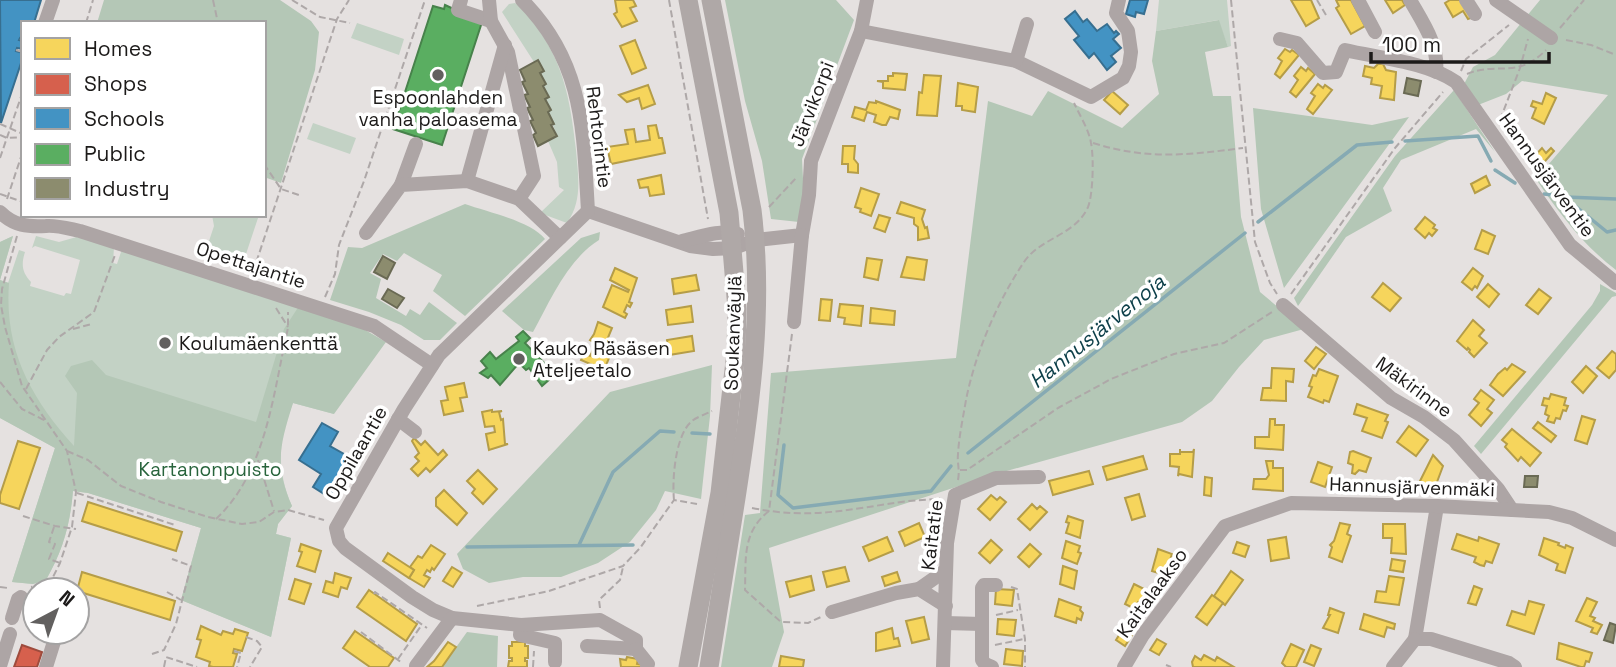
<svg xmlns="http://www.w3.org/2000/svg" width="1616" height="667" viewBox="0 0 1616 667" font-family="'Space Grotesk',sans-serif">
	<rect width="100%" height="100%" fill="#e5e1e0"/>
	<!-- green -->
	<g fill="#c3d2c5">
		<polygon points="1159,0 1227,0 1231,46 1228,47 1218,20 1156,31"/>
		<path d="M 515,3 C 527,12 535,24 543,36 C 566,72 571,108 576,150 C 578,176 583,200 567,223 L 540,213 L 564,190 L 559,187 L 557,162 L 548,141 L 557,136 L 548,112 L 551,110 L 545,99 L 548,97 L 543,86 L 546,84 L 540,73 L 543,71 L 538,60 L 534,62 L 502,12 L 509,4 Z"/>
		<polygon points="357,23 404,39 399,55 351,38"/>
		<polygon points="313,123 356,138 350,154 307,139"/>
		<polygon points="212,215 259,215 244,260 207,247 214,226"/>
		<path d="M 13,236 L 0,280 L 8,283 L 19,250 L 25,252 C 21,265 22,272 31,282 L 30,286 L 64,296 L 66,293 L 71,294 L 80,260 L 35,246 L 32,248 L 36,236 L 59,242 L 80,236 L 114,247 L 113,263 L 117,264 L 122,249 L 299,306 L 334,414 L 293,403 C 278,440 276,469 292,506 L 278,524 L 276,534 L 291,538 L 271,637 L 181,600 L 201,528 L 88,493 L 73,491 C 70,525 63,550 46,580 L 33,584 L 12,582 L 55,448 L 0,418 L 0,242 Z"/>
	</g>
	<!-- forest -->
	<g fill="#b4c7b6">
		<polygon points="104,0 280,0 311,21 319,32 315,70 281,183 264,177 264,23 97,23"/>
		<polygon points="725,0 836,0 854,20 802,159 804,198 799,222 771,219 762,161 745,101"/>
		<path d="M 1540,0 L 1616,0 L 1616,270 C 1583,245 1559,213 1536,179 L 1608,95 L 1522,81 L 1506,94 L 1478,105 L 1463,86 L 1473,67 L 1495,55 Z"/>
		<polygon points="1219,20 1228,47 1205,52 1213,96 1231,96 1241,217 1260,292 1304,329 1264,340 1239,367 1212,401 1182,422 996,474 769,548 784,632 772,667 721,667 745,515 760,513 771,373 956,358 988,101 1032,116 1048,91 1122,128 1159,94 1152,61 1156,31"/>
		<polygon points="1454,90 1495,152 1476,129 1401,160 1383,188 1392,211 1346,237 1298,306 1294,298 1395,156"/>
		<polygon points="1253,108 1372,125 1409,117 1284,288 1261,209"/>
		<path d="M 465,204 C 487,212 531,221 545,239 L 465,316 L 433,291 L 442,275 L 404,253 L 397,261 L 383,254 L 370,273 L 381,279 L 376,298 L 406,316 L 410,309 L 420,315 L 429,302 L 457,323 L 440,340 L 424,340 L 401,325 L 369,312 L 330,300 L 348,247 L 362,248 Z"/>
		<path d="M 600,232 L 599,240 C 568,259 550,301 533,332 L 524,330 L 502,311 L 581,238 Z"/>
		<path d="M 13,236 L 0,280 L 9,283 C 4,350 31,398 74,446 L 77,393 L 65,376 L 71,366 L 92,360 L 106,375 L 256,422 L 284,329 L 299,306 L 360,327 L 386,342 L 334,414 L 293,403 C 280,445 274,465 292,506 L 278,524 L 276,534 L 291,538 L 271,637 L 181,600 L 201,528 L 88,493 L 73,491 C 70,525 63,550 46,580 L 33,584 L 12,582 L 55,448 L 0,418 L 0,242 Z"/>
		<polygon points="1600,284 1616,293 1616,296 1612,297 1481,454 1474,446 1592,305 1600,291"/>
		<polygon points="712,365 710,416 701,499 665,491 656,510 630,542 598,563 561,577 523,577 489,583 463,569 457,554 610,392"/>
		<polygon points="467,632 498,636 497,667 442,667"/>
	</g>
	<!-- homes -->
	<g fill="#f6d55c" stroke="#b59d48" stroke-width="2">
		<polygon points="615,0 633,0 636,6 630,8 637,21 622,27 614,14 617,12"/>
		<polygon points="1291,0 1311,0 1319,18 1306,26"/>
		<polygon points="1336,0 1351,0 1365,26 1351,34 1336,8 1339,6"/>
		<polygon points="1385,0 1402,0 1405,5 1393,13"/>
		<polygon points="1450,0 1460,0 1473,17 1468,19 1463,11 1453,17 1445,3"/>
		<polygon points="635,40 646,68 632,74 620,46"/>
		<polygon points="1285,49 1290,52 1292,50 1299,55 1280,78 1275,74 1282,61 1278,58"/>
		<polygon points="1378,64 1383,64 1386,70 1396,72 1394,100 1380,98 1382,86 1371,84 1372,78 1363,76 1365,66 1374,68"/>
		<polygon points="1301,67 1306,71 1308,68 1315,74 1296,97 1290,92 1298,80 1294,76"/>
		<polygon points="893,73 907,74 905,90 883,88 883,82 877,81 888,81 888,76 893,76"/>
		<polygon points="924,75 941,76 937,116 917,115 919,92 922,93"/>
		<polygon points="958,83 978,87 975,112 962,110 962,106 956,106"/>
		<polygon points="1318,84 1323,88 1325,85 1332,90 1313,114 1307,109 1315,96 1311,93"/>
		<polygon points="648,85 655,104 642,109 639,98 627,102 619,95"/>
		<polygon points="1112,91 1128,105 1120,114 1104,100"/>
		<polygon points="1546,93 1556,98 1544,124 1532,118 1536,108 1531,106 1533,101 1542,104"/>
		<polygon points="876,101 900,110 898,119 890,117 886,125 882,125 874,122 876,115 867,112 864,121 852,117 855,107 866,110 869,102 876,103"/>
		<polygon points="656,125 659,138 662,138 665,153 611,164 607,147 628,144 625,130 634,129 636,142 650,140 648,126"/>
		<polygon points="843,146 855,146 854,159 858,164 858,173 848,172 848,164 842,164"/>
		<polygon points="1542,148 1546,153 1551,148 1554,151 1539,168 1531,160"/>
		<polygon points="661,175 664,194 650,196 648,187 640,188 638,180"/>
		<polygon points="1486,176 1490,185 1475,193 1471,184"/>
		<polygon points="861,188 879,194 871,216 860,212 861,209 855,207"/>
		<polygon points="901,202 925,210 922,219 925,228 927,227 929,238 918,240 918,227 914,224 914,218 897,213"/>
		<polygon points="879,215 890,218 885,232 874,228"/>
		<polygon points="1425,217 1435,225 1433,228 1437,230 1432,236 1429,233 1425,238 1415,229"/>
		<polygon points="1482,230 1495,236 1488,254 1475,249"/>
		<polygon points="907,257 927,260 924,280 901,277"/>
		<polygon points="867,258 882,260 878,280 864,277"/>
		<polygon points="615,268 637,278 629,302 632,303 630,307 627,305 624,312 627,314 625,318 603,307 612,285 628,292 629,290 610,280"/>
		<polygon points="1473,268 1483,276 1477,288 1475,286 1472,290 1462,282"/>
		<polygon points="696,275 699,290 674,294 672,279"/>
		<polygon points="1383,283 1401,298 1390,311 1372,297"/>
		<polygon points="1488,284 1499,294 1489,307 1477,297"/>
		<polygon points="1539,289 1551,298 1538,314 1526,305"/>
		<polygon points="821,299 832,300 830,321 819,320"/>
		<polygon points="840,304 863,306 861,326 844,324 845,318 838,317"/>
		<polygon points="691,306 693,322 668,325 666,310"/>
		<polygon points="871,308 895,311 894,325 870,323"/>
		<polygon points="1473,320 1484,330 1479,336 1487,343 1474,357 1469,352 1470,350 1468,348 1467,350 1457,341"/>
		<polygon points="598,322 612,328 607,340 615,344 604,370 581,360 584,353 590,356 596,343 590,340 594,334"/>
		<polygon points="692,336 694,351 669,355 667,340"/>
		<polygon points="1316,347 1326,354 1314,369 1305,361"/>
		<polygon points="1612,351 1616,354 1616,370 1609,378 1597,368"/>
		<polygon points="1512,364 1525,372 1503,396 1490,385 1498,374 1505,368 1507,370"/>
		<polygon points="1586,366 1597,376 1583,393 1572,382"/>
		<polygon points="1272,368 1294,369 1293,382 1286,381 1286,401 1261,400 1263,388 1271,388"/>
		<polygon points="1319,369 1338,376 1329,402 1324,400 1323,403 1308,397 1312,387 1309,386 1313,375 1316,376"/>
		<polygon points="464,383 467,397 460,398 463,411 444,415 441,401 448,400 445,387"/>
		<polygon points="1481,390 1494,400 1487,409 1492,413 1481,426 1469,415 1479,403 1474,399"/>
		<polygon points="1551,394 1566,398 1564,405 1568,406 1566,411 1563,410 1560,419 1556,418 1554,423 1547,421 1549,416 1545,414 1547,406 1542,405 1544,398 1549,399"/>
		<polygon points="1357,404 1388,415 1385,421 1388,422 1382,438 1362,431 1367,418 1354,414"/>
		<polygon points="492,410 492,412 502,411 499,412 501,420 503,419 505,444 508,444 489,450 486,434 495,432 494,426 485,427 482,412"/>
		<polygon points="1582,416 1595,420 1587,444 1575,440"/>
		<polygon points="1270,419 1275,419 1275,425 1284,425 1283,450 1255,448 1255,437 1269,437"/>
		<polygon points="1538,422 1556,436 1551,442 1533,428"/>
		<polygon points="1409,426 1428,440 1416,456 1397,442"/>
		<polygon points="1512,429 1541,453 1530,466 1521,457 1518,461 1505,447 1507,444 1502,440"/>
		<polygon points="414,438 421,445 425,441 438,455 443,450 447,455 430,472 426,468 418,476 411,469 419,461 415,457 419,453 412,441"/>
		<polygon points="18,441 40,448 19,509 0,503 0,495"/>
		<polygon points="1180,449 1180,452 1193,452 1194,449 1192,477 1179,474 1178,476 1179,467 1170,466 1170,454 1180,454"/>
		<polygon points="1353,451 1371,458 1366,472 1359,470 1355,474 1352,473 1353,465 1348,463 1350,452"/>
		<polygon points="1433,455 1443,466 1434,490 1420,489 1422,483 1419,483"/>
		<polygon points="1143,456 1147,469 1107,480 1103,467"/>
		<polygon points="1266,461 1273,461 1273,468 1283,468 1283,491 1253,489 1254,479 1266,479 1269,475"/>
		<polygon points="1318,462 1332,467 1325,487 1311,482"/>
		<polygon points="478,470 497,489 483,504 472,493 475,489 467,481"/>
		<polygon points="1089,471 1093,484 1053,495 1049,481"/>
		<polygon points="1205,477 1212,478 1211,496 1204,495"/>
		<polygon points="444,490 467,513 457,525 436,506 436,498"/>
		<polygon points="1139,494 1145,516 1132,520 1125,498"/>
		<polygon points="991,495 997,500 1000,497 1006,502 990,520 978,509"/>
		<polygon points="88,502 182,532 176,551 82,521"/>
		<polygon points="1032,504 1037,509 1040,506 1047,512 1030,530 1018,519"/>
		<polygon points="1068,516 1083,521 1080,538 1066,533 1069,523 1066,522"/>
		<polygon points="919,523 925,537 905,546 899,532"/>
		<polygon points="1340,523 1350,525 1347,534 1351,536 1342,562 1329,557 1332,547 1330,545 1334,541"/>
		<polygon points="1383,524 1405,524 1406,554 1391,553 1392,538 1383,538"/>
		<polygon points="1457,534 1478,541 1479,537 1499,544 1492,563 1486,561 1484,566 1480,565 1474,562 1476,557 1452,549"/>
		<polygon points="887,537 893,551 869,561 863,547"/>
		<polygon points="1286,537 1289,558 1271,561 1268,540"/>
		<polygon points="1544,538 1559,543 1558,545 1565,548 1566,545 1573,548 1565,573 1556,570 1558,564 1539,555"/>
		<polygon points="991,540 1002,550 990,563 979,553"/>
		<polygon points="1066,541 1080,546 1078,552 1081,553 1077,564 1062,558"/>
		<polygon points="1237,542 1249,546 1245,557 1233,553"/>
		<polygon points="301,544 321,551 315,572 297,566 302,552 299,551"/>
		<polygon points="1030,544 1041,554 1029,567 1018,557"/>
		<polygon points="431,545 445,554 434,570 432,568 430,572 427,570 424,575 430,578 424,587 409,578 414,570 410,567 418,556 422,558"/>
		<polygon points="1158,549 1172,554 1165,575 1152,571"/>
		<polygon points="388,553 414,570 409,578 383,561"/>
		<polygon points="1392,559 1405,561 1403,572 1390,570"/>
		<polygon points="1063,566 1077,571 1074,589 1060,584"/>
		<polygon points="452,567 462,573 453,587 443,581"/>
		<polygon points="845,567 849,581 827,587 823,572"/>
		<polygon points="1231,571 1243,580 1225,605 1214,596"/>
		<polygon points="82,572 175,601 170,620 77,591"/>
		<polygon points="897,572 900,581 885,586 882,577"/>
		<polygon points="335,573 351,578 347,589 341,587 338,597 323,592 326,581 333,583"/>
		<polygon points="811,576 814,590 790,597 786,582"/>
		<polygon points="1389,576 1404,578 1399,605 1375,602 1377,591 1386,592"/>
		<polygon points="295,579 311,584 304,604 289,599"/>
		<polygon points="1134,584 1148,591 1142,604 1138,602 1135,609 1125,604"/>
		<polygon points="1474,586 1482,589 1476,605 1468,603"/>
		<polygon points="996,589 1014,590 1012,606 995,604"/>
		<polygon points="369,590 417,624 406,641 357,607"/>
		<polygon points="1212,595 1223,603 1207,625 1196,617"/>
		<polygon points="1587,598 1597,602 1590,616 1595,618 1593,621 1602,625 1597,634 1591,632 1593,628 1576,621"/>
		<polygon points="1059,599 1081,607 1080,610 1083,613 1081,620 1077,618 1076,623 1055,616"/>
		<polygon points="1529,601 1544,605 1534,634 1507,625 1512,611 1525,615"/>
		<polygon points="1330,608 1344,613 1338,633 1323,628 1330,615 1328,615"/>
		<polygon points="1364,614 1395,624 1394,629 1387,627 1384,637 1360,629"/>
		<polygon points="924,617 929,639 912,643 906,621"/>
		<polygon points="998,619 1016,620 1014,636 997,634"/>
		<polygon points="201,626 221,635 223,631 233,634 235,629 248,633 242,651 234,649 233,653 237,654 233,667 213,667 209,666 210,662 196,657 201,640 197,639"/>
		<polygon points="892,628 894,639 898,638 900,646 876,651 876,633"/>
		<polygon points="1123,629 1132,635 1125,646 1116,640"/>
		<polygon points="355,631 394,658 388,667 370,667 343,648"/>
		<polygon points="1157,639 1166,644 1159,655 1150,650"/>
		<polygon points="448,642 456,647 442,667 427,667 434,661"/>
		<polygon points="512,642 525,642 525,646 528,646 528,658 525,658 525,661 527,661 527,667 508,667 509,661 512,661 512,658 509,658 509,646 512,646"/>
		<polygon points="1559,643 1592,653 1589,662 1586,661 1584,667 1581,667 1557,659"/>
		<polygon points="1291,644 1304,650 1296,667 1286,667 1282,663"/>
		<polygon points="1311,645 1321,649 1314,666 1304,662"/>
		<polygon points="1006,649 1023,651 1022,666 1004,664"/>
		<polygon points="1204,655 1215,661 1217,657 1234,667 1193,667 1192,662 1195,656 1201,660"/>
		<polygon points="781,656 804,660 803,667 779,667"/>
		<polygon points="627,657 638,659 637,664 644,665 644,667 621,667 620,659 626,660"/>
	</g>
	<!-- shops -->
	<polygon fill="#d6604d" stroke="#9e4b3d" stroke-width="2" points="22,645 42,652 37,667 14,667"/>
	<!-- schools -->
	<g fill="#4393c3" stroke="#376f90" stroke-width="2">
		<polygon points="0,0 41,0 34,23 23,23 23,39 20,38 19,40 23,41 23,49 17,48 16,51 23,53 23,57 1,123"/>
		<polygon points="1130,0 1148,0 1144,14 1136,12 1135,17 1126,14"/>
		<polygon points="1075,11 1083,22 1087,19 1097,31 1107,24 1114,33 1116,31 1119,34 1113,39 1121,48 1111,56 1116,62 1107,70 1094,53 1089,58 1074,40 1079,36 1065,19"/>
		<polygon points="322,423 338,432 330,446 353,459 329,497 313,487 321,474 299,460"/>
	</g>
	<!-- public -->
	<g fill="#5aae61" stroke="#47824b" stroke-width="2">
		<polygon points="445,5 482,22 442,145 393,129 433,6 444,9"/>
		<polygon points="523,331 530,338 525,343 548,367 543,372 550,379 542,386 529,368 526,370 519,363 500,385 491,375 488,378 480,373 487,368 481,361 490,352 496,359 519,341 516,337"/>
	</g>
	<!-- industry -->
	<g fill="#8c8c6e" stroke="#6a6a54" stroke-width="2">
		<polygon points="538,60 544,71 540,73 546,84 543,86 549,97 545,99 551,110 548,112 554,124 551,125 557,136 538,146 533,135 536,133 530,121 533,120 527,108 530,107 524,95 528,94 522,82 525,81 520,70"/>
		<polygon points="1407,78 1421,81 1418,96 1404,93"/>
		<polygon points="383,256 395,263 387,279 374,272"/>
		<polygon points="388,289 404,298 397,308 382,299"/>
		<polygon points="1525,476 1538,476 1537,487 1524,487"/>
		<polygon points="1610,623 1616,625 1613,643 1604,640"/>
	</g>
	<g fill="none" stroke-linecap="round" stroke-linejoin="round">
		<!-- stream -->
		<g stroke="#86aab3" stroke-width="3.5">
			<polyline points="1405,141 1478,136 1491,161"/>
			<polyline points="1495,170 1515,183"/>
			<polyline points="1544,194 1563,196 1607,232 1616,230"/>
			<polyline points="1566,197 1616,199"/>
			<polyline points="1258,222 1357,145 1392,142"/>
			<polyline points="692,433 710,434"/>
			<polyline points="784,445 778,495 793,508 931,491 951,466"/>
			<polyline points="968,453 1245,233"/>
			<polyline points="579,545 613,472 660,431 674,432"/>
			<polyline points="467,547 633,545"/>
		</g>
		<!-- path -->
		<g stroke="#aea8a8" stroke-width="2" stroke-dasharray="7 3.5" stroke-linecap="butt">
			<polyline points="213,0 218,23"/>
			<polyline points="292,0 320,17 350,23"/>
			<polyline points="669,0 708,219"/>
			<polyline points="1231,0 1255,242 1270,283 1277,294"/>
			<polyline points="1317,0 1326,15"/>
			<polyline points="86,23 93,0"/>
			<polyline points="1560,28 1584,0"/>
			<polyline points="20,39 23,40"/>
			<polyline points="1566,40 1591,45 1616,55"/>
			<polyline points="16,50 23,52"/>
			<polyline points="1461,71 1466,59 1509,25"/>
			<path d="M 1467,74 C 1498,61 1516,80 1546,50"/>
			<polyline points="359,118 380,126"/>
			<polyline points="1500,120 1520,68 1528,39"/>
			<polyline points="0,124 23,134"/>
			<polyline points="0,135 7,138 23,137"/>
			<path d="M 1093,143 C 1147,160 1188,155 1243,148"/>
			<polyline points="0,158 23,91"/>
			<polyline points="264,164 281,189 302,196"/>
			<polyline points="0,194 23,202"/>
			<polyline points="7,199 23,151"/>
			<polyline points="769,207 796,178"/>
			<polyline points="17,236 2,289 1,305 5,327 22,386 67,451 76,492 72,527 60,563 52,579 39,586 31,587"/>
			<polyline points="253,272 337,19 349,0"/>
			<polyline points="1291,294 1395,148 1443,92"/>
			<polyline points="325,297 335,274 339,245 364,181 425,0"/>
			<polyline points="276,308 288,327"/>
			<polyline points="73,329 92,324"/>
			<path d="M 792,334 L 769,511 C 742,532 746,559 745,590 L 781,622 L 808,623 L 821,617"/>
			<polyline points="0,382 22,409 46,421"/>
			<polyline points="26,389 47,350 59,337 94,312 115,255"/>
			<polyline points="67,451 88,460 121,486 161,502 208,517 242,524 259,522 274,512 288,510 324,520"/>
			<polyline points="258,460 274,511"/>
			<polyline points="960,470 967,470 1058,408 1111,379 1174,354 1224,343 1272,312"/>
			<path d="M 958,480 C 960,470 957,463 958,454 C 959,436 963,418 966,400 C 975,354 997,302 1024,262 C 1041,237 1075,236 1088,207 C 1093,195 1094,157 1091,143 C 1089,130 1080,116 1074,103"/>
			<polyline points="77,493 175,525"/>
			<path d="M 674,500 C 672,480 675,435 692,421 C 697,417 706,414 712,411"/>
			<path d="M 752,508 C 813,520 849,509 908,501 C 919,500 930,500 940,498"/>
			<polyline points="23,516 55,526 76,529"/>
			<path d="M 216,519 C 267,471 273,393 288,328 L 288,312"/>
			<polyline points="54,527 49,542 55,544 49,559 60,563"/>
			<polyline points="44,585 48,590"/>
			<polyline points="0,587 8,588"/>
			<polyline points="1011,587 1017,589 1025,639 1025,667"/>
			<polyline points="167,592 181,600"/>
			<polyline points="374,594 375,592 427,628"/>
			<polyline points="477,606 549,591 623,566 640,548 674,500 697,504"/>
			<polyline points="600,608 599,600 620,580 623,567"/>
			<polyline points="996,615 1018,610"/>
			<polyline points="361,632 402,663"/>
			<polyline points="246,637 257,641 262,647 250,667"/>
			<polyline points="995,645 1024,639"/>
			<polyline points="234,651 241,653 237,667"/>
			<polyline points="152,654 164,650 176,624 191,566 172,559"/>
			<polyline points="398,659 421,626"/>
			<polyline points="1166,665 1171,667"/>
			<polyline points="164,667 166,657 197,667"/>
			<polyline points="533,667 534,651"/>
		</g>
		<!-- minor -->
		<g stroke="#ada5a5" stroke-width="14">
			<polyline points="461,0 458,10 491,21"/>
			<polyline points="489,0 491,21 508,52 534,176 519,199"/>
			<path d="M 522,0 C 584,62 583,129 588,211"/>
			<polyline points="1358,0 1375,32"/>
			<path d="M 1410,0 C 1423,23 1439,45 1436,72"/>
			<polyline points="1466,0 1475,14"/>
			<polyline points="1496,0 1551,38"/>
			<polyline points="45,23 53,0"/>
			<polyline points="861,31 1016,61 1091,97 1123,78 1129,66 1131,52 1128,31 1116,13 1119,0"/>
			<path d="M 1280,39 L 1297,43 L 1323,73 L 1336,72 L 1345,50 C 1379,58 1427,62 1456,82 L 1570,245 L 1616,283"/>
			<polyline points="1016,61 1027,24"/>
			<polyline points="467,181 505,45"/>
			<polyline points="401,185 416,144"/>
			<polyline points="588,211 690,246 713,249 734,248 756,240 802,235 809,195 811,161 861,31 867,0"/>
			<path d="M 0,212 C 14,226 28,227 46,226 C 57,225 70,229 80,231 L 374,326 L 432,365"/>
			<polyline points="366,233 401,185 467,181 519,199 560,238"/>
			<path d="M 682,241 C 699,237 721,229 738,234"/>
			<polyline points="1283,305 1391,398 1424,417 1454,440 1498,489 1512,510"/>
			<polyline points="794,322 802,235"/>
			<polyline points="398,419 415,432"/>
			<polyline points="919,589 946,570"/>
			<polyline points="832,612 896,593 919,589 946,606"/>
			<polyline points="12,618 18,599 21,597"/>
			<polyline points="945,623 982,624"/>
			<polyline points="521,625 520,635 555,643 555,662"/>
			<polyline points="1415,639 1437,506"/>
			<polyline points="1415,639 1431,639 1509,663 1515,667"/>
			<polyline points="587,646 636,649 636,640 600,620 521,625 452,618 433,610 412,597 345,548 339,541 336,528 404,409 439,355 588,211"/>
			<polyline points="636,649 648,664 647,667"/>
			<polyline points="0,666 10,634"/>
			<polyline points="416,666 452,618"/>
			<polyline points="46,667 57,632"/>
			<polyline points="943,667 947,543 955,495 996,478 1039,477"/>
			<polyline points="992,667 985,664 982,660 982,588 984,585 996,585"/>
			<polyline points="1124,667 1143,635 1225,526 1291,503 1437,506 1549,512 1572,518 1616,540"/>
			<polyline points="1393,667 1415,639"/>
		</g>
		<!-- major -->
		<g stroke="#afa8a7" stroke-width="19">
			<polyline points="688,667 720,493 736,352 737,309 729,213 688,0"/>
			<path d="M 709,667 C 718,611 727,554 736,498 C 751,402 764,307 752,210 L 711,0"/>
		</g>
	</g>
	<!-- markers -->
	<g fill="#62605f" stroke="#fff" stroke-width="2.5">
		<circle cx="438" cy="75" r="7"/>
		<circle cx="165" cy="343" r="7"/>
		<circle cx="519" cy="359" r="7"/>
	</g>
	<g text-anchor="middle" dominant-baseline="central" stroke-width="7" stroke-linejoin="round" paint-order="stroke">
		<!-- poi labels -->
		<g font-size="19" fill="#1c1a19" stroke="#fff" text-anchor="start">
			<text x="438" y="97" text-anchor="middle">Espoonlahden<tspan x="438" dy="22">vanha paloasema</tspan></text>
			<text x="179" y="343">Koulumäenkenttä</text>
			<text x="533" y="348">Kauko Räsäsen<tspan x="533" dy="22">Ateljeetalo</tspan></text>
		</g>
		<!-- street labels -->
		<g font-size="19" fill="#1c1a19" stroke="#fff">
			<text transform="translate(812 104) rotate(-69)">Järvikorpi</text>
			<text transform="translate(599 137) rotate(83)">Rehtorintie</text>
			<text transform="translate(1547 175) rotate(54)">Hannusjärventie</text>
			<text transform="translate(251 265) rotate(18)">Opettajantie</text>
			<text transform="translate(733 333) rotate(-88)">Soukanväylä</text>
			<text transform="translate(1414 387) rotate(36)">Mäkirinne</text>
			<text transform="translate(356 453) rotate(-60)">Oppilaantie</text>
			<text transform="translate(1412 487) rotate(2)">Hannusjärvenmäki</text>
			<text transform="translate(932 535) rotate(-83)">Kaitatie</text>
			<text transform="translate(1152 593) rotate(-54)">Kaitalaakso</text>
		</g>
		<!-- park labels -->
		<g font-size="19" fill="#28643c" stroke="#fff">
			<text x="210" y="469">Kartanonpuisto</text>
		</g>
		<!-- water labels -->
		<g font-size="21" font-style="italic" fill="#0e404a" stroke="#fff">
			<text transform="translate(1097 331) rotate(-39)">Hannusjärvenoja</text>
		</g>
	</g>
	<!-- legend -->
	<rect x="21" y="21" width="245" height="196" fill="#ffffff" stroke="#a4a3a3" stroke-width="2"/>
	<rect x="35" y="38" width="35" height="21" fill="#f6d55c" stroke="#a4a3a3" stroke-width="2"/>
	<text x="84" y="56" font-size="21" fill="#1c1a19">Homes</text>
	<rect x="35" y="74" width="35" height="21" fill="#d6604d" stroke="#a4a3a3" stroke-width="2"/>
	<text x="84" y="91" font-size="21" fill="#1c1a19">Shops</text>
	<rect x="35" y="108" width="35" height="21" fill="#4393c3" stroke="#a4a3a3" stroke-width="2"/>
	<text x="84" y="126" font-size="21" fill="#1c1a19">Schools</text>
	<rect x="35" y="144" width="35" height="21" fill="#5aae61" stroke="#a4a3a3" stroke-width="2"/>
	<text x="84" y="161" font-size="21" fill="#1c1a19">Public</text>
	<rect x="35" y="178" width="35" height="21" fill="#8c8c6e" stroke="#a4a3a3" stroke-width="2"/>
	<text x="84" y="196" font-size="21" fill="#1c1a19">Industry</text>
	<!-- north arrow -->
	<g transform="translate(56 611) rotate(41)"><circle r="33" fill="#ffffff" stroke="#a4a3a3" stroke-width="2"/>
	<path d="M0-5L12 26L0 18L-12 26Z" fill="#62605f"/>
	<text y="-10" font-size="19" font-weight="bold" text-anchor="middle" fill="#1c1a19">N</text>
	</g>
	<!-- scale -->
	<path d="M1371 52v10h178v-10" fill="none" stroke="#1c1a19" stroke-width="3.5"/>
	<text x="1382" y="52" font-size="21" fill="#1c1a19" stroke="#ffffff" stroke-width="5" paint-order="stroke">100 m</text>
</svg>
